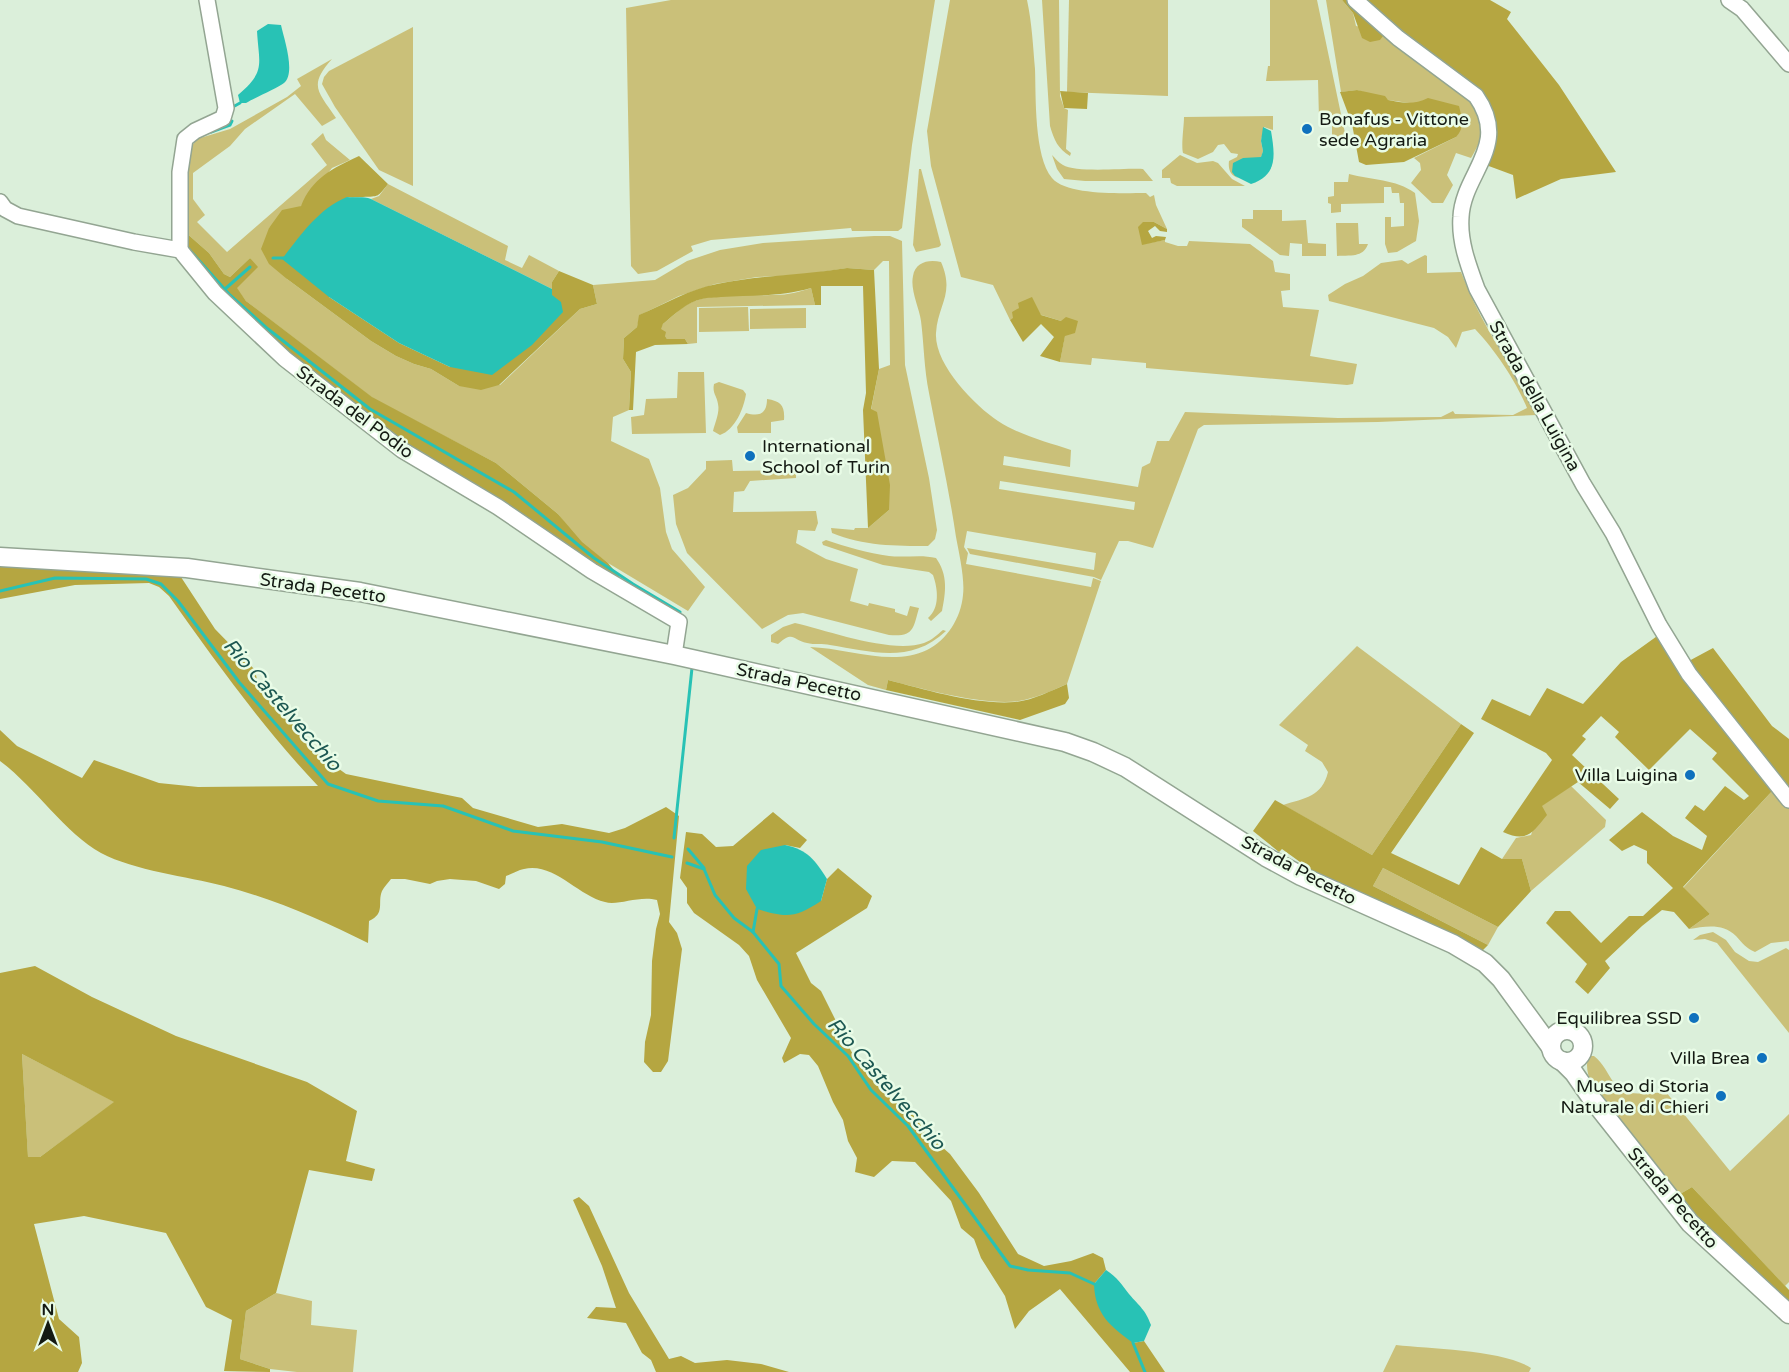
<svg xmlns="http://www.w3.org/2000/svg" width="1789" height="1372" viewBox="0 0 1789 1372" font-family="'Varela Round',sans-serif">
	<rect width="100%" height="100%" fill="#dbefda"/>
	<!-- green -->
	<g fill="#cac079" fill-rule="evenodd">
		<polygon points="671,0 935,0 912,145 902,228 898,231 852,231 851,228 711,240 691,246 693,251 657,271 638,274 631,266 626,8"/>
		<path d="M 950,0 L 1027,0 C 1032,23 1033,46 1035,69 C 1036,97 1034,156 1052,178 C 1067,196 1124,193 1146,193 L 1150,197 L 1154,195 L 1156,205 L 1167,229 L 1154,222 L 1143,222 L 1143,244 L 1165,240 L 1165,242 L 1178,246 L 1187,246 L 1189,241 L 1250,244 L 1273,261 L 1275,272 L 1290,274 L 1290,290 L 1281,291 L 1283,307 L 1319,310 L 1310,356 L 1357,364 L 1353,384 L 1347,385 L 1146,368 L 1146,363 L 1092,358 L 1091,365 L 1060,362 L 1065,335 L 1061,321 L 1019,308 L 1013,319 L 1010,320 L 993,285 L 961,277 L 931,166 L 927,131 Z"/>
		<path d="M 1042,0 L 1059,0 L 1060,96 L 1064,108 L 1068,110 L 1066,149 L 1071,153 L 1070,156 C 1058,149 1054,140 1050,126 Z"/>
		<polygon points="1069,0 1168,0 1168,96 1067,92"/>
		<polygon points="1270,0 1317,0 1346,138 1332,138 1332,119 1319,119 1318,80 1266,81 1268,66 1270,66"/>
		<path d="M 1326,0 L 1342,0 L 1353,13 L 1356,26 L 1386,32 L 1475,104 C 1484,129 1485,135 1471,158 L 1456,153 L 1447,175 L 1453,185 L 1443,203 L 1432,203 L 1411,183 L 1421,170 L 1420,163 L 1414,158 L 1456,137 L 1416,104 L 1388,100 L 1357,90 L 1341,92 Z"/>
		<polygon points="413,27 413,186 379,170 335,107 322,84 324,77 329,71"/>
		<path d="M 332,59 C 308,86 318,91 336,118 L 322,126 L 295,94 L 245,129 L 230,146 L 193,173 L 193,199 L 205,215 L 197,222 L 227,252 L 327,165 L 311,144 L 323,133 L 326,140 L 350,160 L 332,168 L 301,206 L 269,228 L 287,279 L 371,341 L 396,356 L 414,364 L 431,369 L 459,386 L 500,385 L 580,309 L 597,304 L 593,285 L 655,280 L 687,261 L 720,250 L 763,243 L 874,236 L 890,236 L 902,241 L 905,365 L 929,478 L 937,530 L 935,539 L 928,546 C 896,546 863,546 832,533 L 831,528 L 854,530 L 855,528 L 868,528 L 889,510 L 871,410 L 879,369 L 890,365 L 889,261 L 883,261 L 874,270 L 847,268 L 802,275 L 757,277 L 715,284 L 679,296 L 640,315 L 637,327 L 624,338 L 623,359 L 631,372 L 629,410 L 613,417 L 611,441 L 649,459 L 660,488 L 666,532 L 672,549 L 705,587 L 688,611 L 608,563 L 579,541 L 558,514 L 496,463 L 374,399 L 246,301 L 236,288 L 256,268 L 250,258 L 230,277 L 224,274 L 209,253 L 184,231 L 188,151 L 197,139 L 230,129 L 287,97 L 301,86 L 297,79 Z"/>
		<path d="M 1273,116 L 1273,130 L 1264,127 L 1261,141 L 1263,151 L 1261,158 L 1243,158 L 1235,176 L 1239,178 C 1230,176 1228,169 1229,161 L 1237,157 L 1238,154 L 1231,153 L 1224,144 L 1218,145 L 1213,152 L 1198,159 L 1183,153 C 1181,145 1184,126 1184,117 Z"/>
		<path d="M 1052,155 C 1055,158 1059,163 1063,165 C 1075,173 1126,168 1143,169 L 1153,181 L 1085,181 L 1064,179 L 1057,169 Z"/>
		<polygon points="1180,155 1197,163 1213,161 1218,163 1232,179 1245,186 1177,186 1171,183 1170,178 1162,178 1162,170"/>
		<polygon points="919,169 921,169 941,245 939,247 916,252 913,245"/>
		<path d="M 1349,174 C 1371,180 1396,179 1415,193 L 1419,221 L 1416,241 L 1397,252 L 1388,253 L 1385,244 L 1385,217 L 1391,217 L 1391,227 L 1404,226 L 1404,203 L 1400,203 L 1399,193 L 1392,193 L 1391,187 L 1384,187 L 1384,203 L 1341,204 L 1341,212 L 1331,213 L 1331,204 L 1328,203 L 1328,197 L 1334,196 L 1334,182 L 1348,182 Z"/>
		<polygon points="388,184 508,246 505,260 522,268 529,255 559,271 552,282 552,289 371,199 379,196"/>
		<polygon points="1253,210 1282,210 1282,221 1306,220 1308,243 1326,244 1326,256 1302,256 1302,244 1290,243 1289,256 1280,255 1242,227 1242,219 1253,219"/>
		<path d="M 1336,223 L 1358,223 L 1359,244 L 1368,244 C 1363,258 1350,255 1337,256 Z"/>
		<path d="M 1425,255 L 1427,256 L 1427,273 L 1461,272 C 1469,292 1478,312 1489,331 C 1505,359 1525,384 1537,415 L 1378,422 L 1204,425 L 1198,429 L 1153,548 L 1128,541 L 1119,541 L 1101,580 L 1094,577 L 970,554 L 967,548 L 1094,570 L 1096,553 L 967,531 L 964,547 L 968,553 L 966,564 L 1091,587 L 1093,578 L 1101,581 L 1067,684 C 1051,691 1036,698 1019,701 C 984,706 923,689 888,680 L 886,690 L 868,685 L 810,647 C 846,648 892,667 927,650 C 947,640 961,618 963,595 C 965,579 959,553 956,537 C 949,489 938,441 929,393 C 924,369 924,345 921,321 C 919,307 910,290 913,276 C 915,262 929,259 941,262 C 955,294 938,304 936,333 C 934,364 974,405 998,421 C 1019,435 1047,442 1071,450 L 1070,467 L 1004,456 L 1003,465 L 1138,487 L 1142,467 L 1150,463 L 1157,441 L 1169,441 L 1185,412 L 1338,418 L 1441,417 L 1453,411 L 1455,414 L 1513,415 L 1527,408 C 1516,381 1495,350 1475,329 L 1462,332 L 1456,348 L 1448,337 L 1434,328 L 1329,301 L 1328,295 L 1345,284 L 1363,276 L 1381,263 L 1402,260 L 1408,264 ZM 1000,481 L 1135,502 L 1134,510 L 999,489 Z"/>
		<path d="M 811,288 L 815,305 L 697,307 L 697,343 L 688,344 L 685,339 L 667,339 L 660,329 L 663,324 C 671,318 679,309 688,304 C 714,291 747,296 775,295 C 788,295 799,292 811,288 Z"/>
		<polygon points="748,307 749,331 699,332 699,308"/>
		<polygon points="806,308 806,328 750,329 750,309"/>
		<polygon points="678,372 704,372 706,433 632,434 631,417 644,415 646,399 677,398"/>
		<path d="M 719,382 L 743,390 L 746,394 C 744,408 735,430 720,435 L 713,431 C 715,423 720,412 718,404 C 717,396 712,393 714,384 Z"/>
		<path d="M 767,399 C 781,401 785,406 784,420 L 771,422 L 771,433 L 738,433 L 737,427 L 746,413 C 759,417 767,414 767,399 Z"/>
		<path d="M 732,460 L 733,471 L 796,470 L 796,478 L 750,481 L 744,491 L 734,492 L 733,512 L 816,511 L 818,523 L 815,531 L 798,530 L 796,543 L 826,559 L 858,569 L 850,601 L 868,606 L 869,603 L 895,609 L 895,612 L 907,616 L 910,606 L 919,608 C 913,629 914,637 889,635 L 803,613 L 788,615 L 762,629 L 687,553 L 676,524 L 673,495 L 688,488 L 706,469 L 706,461 Z"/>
		<path d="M 826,540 C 846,547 868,553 889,556 C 905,558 921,554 936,558 C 948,575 946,591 942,611 L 931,621 L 928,618 C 940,608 938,589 933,575 L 929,572 L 883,565 L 823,545 L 822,542 Z"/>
		<path d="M 795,623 C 829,631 892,654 924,643 C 932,640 937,635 943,630 L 946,631 C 911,664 873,652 830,645 C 823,643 814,645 807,643 C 792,640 794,630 778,644 L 771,642 L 771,635 L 783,627 Z"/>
		<path d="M 1357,646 L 1461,724 L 1372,855 L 1283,805 C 1305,798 1322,797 1328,772 L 1322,762 L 1305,751 L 1308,745 L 1279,725 Z"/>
		<polygon points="1571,786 1606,820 1605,827 1531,891 1522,859 1502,859 1516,838 1531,835 1541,806"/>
		<path d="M 1774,789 L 1789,807 L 1789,941 L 1771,943 L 1755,952 C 1746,948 1743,944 1736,936 C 1723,923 1706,926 1689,929 L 1710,914 L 1683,888 Z"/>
		<polygon points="1383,868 1498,927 1488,945 1373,886"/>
		<polygon points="1713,932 1726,940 1735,952 1749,961 1758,962 1786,948 1789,950 1789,1033 1717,943 1705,939 1693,940 1700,935"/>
		<polygon points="22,1054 115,1102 40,1157 28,1158"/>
		<path d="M 1589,1056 L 1594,1056 C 1604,1064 1607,1073 1614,1083 C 1625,1098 1650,1093 1666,1092 L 1730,1171 L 1789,1114 L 1789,1282 L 1785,1286 L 1692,1187 L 1675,1197 L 1597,1098 C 1592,1086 1583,1068 1589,1056 Z"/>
		<polygon points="276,1293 312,1301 311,1325 357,1330 353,1372 297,1372 270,1369 240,1359 246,1311"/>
		<path d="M 1396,1345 C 1431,1349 1504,1350 1531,1368 L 1529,1372 L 1383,1372 Z"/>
	</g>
	<!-- forest -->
	<g fill="#b5a641" fill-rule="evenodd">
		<polygon points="1342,0 1350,0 1386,32 1380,40 1370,42 1362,38 1353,13"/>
		<polygon points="1366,0 1490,0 1511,12 1507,19 1559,85 1616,172 1561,179 1516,199 1513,175 1486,165 1490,151 1467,81 1391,22"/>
		<path d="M 1357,90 L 1385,96 L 1388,100 C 1403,103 1414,105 1428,98 L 1459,106 C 1462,118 1465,128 1456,137 L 1404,162 L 1366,165 L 1359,162 L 1352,124 L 1340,92 Z"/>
		<polygon points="1060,91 1088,93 1087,109 1064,108"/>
		<path d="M 359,156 L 388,184 C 377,198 379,196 363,197 C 357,197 353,198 347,197 L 329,297 L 399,343 L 450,367 L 552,295 L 552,282 L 559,271 L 593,285 L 597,304 L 580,309 L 499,385 L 481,390 L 459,386 L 431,369 L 414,364 L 396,356 L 371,341 L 287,279 L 269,264 L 261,249 L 269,228 L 282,210 L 301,206 C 312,178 333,168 359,156 Z"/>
		<polygon points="1143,222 1154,222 1167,229 1167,232 1160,231 1155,226 1148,231 1152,238 1156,236 1166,237 1165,240 1142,245 1138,227"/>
		<polygon points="184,231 209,253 224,274 230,277 250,258 258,267 237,288 246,301 372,397 496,463 558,514 582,542 608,563 627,586 402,442 272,341 185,252"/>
		<path d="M 847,268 L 874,270 L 879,369 L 871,409 L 877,412 L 890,485 L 889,510 L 868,528 L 863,410 L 866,393 L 863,286 L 821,286 L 821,305 L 815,305 L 811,288 C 781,297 752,295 721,297 C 715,298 708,297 702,299 C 687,302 675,314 663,324 L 661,329 L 666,332 L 665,336 L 667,339 L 685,339 L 688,344 L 655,345 L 636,352 L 633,410 L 629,410 L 631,372 L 623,359 L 624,338 L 637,327 L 639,315 C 665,304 690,289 717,284 C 760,275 804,275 847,268 Z"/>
		<polygon points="1032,297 1041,315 1061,321 1066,317 1078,321 1075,333 1065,336 1060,362 1040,356 1054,337 1041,324 1023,342 1010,320 1013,318 1012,312 1019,308 1018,303"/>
		<path d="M 0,562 L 179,574 L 215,629 L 255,670 L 257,680 L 286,720 L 294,722 L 314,751 L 346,774 L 462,798 L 473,808 L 538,827 L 562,824 L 609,833 L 625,828 L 666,807 L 679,816 L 669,922 L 677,933 L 682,949 L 668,1061 L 661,1072 L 653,1072 L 644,1062 L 645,1042 L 651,1015 L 652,961 L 656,929 L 660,914 L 657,900 C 639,895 618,906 605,902 C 578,896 554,862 524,869 C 518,870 512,874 506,876 L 505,884 L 499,889 L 476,881 L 450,879 L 437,881 L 430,884 L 405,879 L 391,879 C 388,883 384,887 382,891 C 377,903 386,913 369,921 L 368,943 C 322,920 274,899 224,886 C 186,876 135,871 101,853 C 65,833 35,787 0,761 L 0,730 L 17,746 L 82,778 L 94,760 L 159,783 L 198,787 L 318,786 C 262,727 216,662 169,596 L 159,587 L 149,583 L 75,585 L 0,599 Z"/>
		<path d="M 1660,634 L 1774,789 L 1683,887 L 1710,914 L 1689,929 L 1674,912 L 1662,910 L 1642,926 L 1605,961 L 1610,968 L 1588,994 L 1575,982 L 1587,964 L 1546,923 L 1555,911 L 1570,911 L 1601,943 L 1629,916 L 1643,916 L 1673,888 L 1647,863 L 1647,851 L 1634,845 L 1622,851 L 1609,840 L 1642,812 L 1673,836 L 1702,850 L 1707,836 L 1685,818 L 1695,805 L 1704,811 L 1725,786 L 1744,800 L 1749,796 L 1712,759 L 1717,753 L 1690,729 L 1649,770 L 1615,737 L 1619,732 L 1601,716 L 1582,736 L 1586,739 L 1572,755 L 1619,799 L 1610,809 L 1578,782 L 1542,806 L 1547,815 C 1532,833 1527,843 1503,832 L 1552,760 L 1546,753 L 1481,719 L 1492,699 L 1530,716 L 1547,688 L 1583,704 L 1621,662 Z"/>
		<polygon points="1713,648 1772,726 1789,739 1789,790 1687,662"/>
		<path d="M 888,680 C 927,690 975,705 1015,702 C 1034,700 1050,691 1067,684 L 1069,698 L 1065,704 L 1020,720 L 886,690 Z"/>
		<polygon points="1461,724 1474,733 1391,853 1459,885 1481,847 1502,859 1522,859 1531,891 1498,927 1383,868 1373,886 1488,945 1481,952 1325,880 1282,849 1279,852 1253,831 1275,800 1372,855"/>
		<polygon points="773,812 807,840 800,848 785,845 821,901 827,879 838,868 872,896 867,908 796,953 811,983 821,991 851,1051 869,1077 893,1101 907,1104 925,1132 950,1154 979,1193 1018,1254 1044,1266 1071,1261 1093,1253 1103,1258 1106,1270 1094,1284 1133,1343 1144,1341 1165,1372 1130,1372 1060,1289 1029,1311 1015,1329 1005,1296 981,1258 974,1239 961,1228 951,1201 915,1162 892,1161 874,1177 855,1172 857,1158 848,1141 843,1120 833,1102 818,1066 809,1055 800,1054 784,1063 782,1058 791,1038 757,980 749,956 739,945 694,913 687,903 687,888 680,878 686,832 702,834 716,847 733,846"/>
		<path d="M 35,966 L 92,997 L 176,1036 L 307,1082 L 357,1111 L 346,1161 L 375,1169 L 372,1181 L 309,1170 L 276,1293 L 246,1311 L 240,1359 L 270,1369 L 270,1372 L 224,1371 L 232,1320 L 206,1307 L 166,1233 L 84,1216 L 34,1224 L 59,1319 L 79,1337 L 82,1363 L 78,1372 L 0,1372 L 0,973 ZM 22,1054 L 114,1102 L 40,1157 L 28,1157 Z"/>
		<polygon points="1692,1187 1789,1290 1789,1308 1675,1197"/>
		<polygon points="579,1197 589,1206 629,1293 669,1359 681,1356 695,1363 727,1360 761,1364 789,1372 656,1372 651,1360 642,1353 626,1323 587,1318 596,1307 616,1308 602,1266 573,1200"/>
	</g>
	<!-- water -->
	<g fill="#28c2b5">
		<path d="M 268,24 L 281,25 C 284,39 296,73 284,83 C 278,88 254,98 246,103 L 240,103 L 238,95 C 266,71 259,65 257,31 Z"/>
		<path d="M 1263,127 L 1271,131 C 1275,155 1278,175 1251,184 L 1235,176 L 1232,172 L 1233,163 L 1243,158 L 1261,157 L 1263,151 L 1261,141 Z"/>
		<path d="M 347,197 C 355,198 363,196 371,199 L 552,289 L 552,295 L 561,302 L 563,312 L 532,345 L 492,375 L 450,367 L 399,343 L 329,297 L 282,259 C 300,236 319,208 347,197 Z"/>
		<path d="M 785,845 C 808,850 815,860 827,879 L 821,901 C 795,918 787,918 757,909 L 746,889 L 747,866 L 761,850 Z"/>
		<path d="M 1106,1270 C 1117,1277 1122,1285 1129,1294 C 1140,1307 1145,1309 1151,1325 L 1144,1341 L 1133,1343 C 1110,1326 1095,1314 1094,1284 Z"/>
	</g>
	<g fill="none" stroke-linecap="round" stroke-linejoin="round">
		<!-- stream -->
		<g stroke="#28c2b5" stroke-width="3">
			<polyline points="231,108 240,103"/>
			<polyline points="211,132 230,125 232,121"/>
			<polyline points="186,246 229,294 268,329 370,409 514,492 594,558 633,584 680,612"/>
			<polyline points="273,258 285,258"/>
			<polyline points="225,289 250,267"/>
			<polyline points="0,591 55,578 146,579 161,584 178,601 239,682 328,784 378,801 443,806 513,831 602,842 672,857"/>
			<polyline points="674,838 692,668"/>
			<polyline points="688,849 704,868"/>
			<polyline points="687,863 704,869 715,895 734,918 753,932 779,964 781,986 814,1024 848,1056 871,1090 908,1126 1010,1266 1028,1270 1070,1273 1094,1284"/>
			<polyline points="753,932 757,909"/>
			<polyline points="1133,1343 1145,1372"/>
		</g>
		<defs>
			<g id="minor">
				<path d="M 1355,0 L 1398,38 L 1476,96 C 1511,146 1463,173 1461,217 C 1459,242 1469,267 1477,289 L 1583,484 L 1613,533 L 1659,625 L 1689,674 L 1789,800"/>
				<polyline points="1729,0 1742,9 1789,64"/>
				<polyline points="0,202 5,209 18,216 134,242 180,250 215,293 285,359 402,450 498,507 592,571 679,622 674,655"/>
				<polyline points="180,250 180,172 185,139 195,131 223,118 226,108 207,0"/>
			</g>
			<g id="major">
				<polyline points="0,557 187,568 360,592 674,655 1065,742 1093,752 1125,767 1266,857 1301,876 1453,944 1485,963 1501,979 1550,1046"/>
				<circle cx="1567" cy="1046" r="16"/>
				<polyline points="1562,1061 1574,1073 1592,1099 1690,1223 1789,1314"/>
			</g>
		</defs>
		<!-- minor casing -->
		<use href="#minor" stroke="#93a592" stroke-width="18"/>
		<!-- major casing -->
		<use href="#major" stroke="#93a592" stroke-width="21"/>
		<!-- minor -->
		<use href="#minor" stroke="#fff" stroke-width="15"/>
		<!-- major -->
		<use href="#major" stroke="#fff" stroke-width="18"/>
	</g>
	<!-- markers -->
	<g fill="#0f71bd" stroke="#e9fce7" stroke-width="2">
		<circle cx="1307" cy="129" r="6"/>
		<circle cx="750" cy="456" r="6"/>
		<circle cx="1690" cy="775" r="6"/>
		<circle cx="1694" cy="1018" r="6"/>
		<circle cx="1762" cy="1058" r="6"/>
		<circle cx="1721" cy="1096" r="6"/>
	</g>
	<g text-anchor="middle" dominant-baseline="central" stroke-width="5" stroke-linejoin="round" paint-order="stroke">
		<!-- poi labels -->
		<g font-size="18" fill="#141a13" stroke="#e9fce7" text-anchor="end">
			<text x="1319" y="119" text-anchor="start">Bonafus - Vittone<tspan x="1319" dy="21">sede Agraria</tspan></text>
			<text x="762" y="446" text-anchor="start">International<tspan x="762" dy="21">School of Turin</tspan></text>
			<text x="1678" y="775">Villa Luigina</text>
			<text x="1682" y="1018">Equilibrea SSD</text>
			<text x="1750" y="1058">Villa Brea</text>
			<text x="1709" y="1086">Museo di Storia<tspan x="1709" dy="21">Naturale di Chieri</tspan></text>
		</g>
		<!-- street labels -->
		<g font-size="18" fill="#141a13" stroke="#e9fce7">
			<text transform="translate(1535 396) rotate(61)">Strada della Luigina</text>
			<text transform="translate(355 412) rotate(37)">Strada del Podio</text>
			<text transform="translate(323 588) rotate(8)">Strada Pecetto</text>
			<text transform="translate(799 682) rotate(12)">Strada Pecetto</text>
			<text transform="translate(1299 870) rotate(28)">Strada Pecetto</text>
			<text transform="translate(1673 1198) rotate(49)">Strada Pecetto</text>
		</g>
		<!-- water labels -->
		<g font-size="20" font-style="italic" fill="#1d5852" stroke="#e9fce7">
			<text transform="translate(282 705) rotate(49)">Rio Castelvecchio</text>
			<text transform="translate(886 1084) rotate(49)">Rio Castelvecchio</text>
		</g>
	</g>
	<!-- north arrow -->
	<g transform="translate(48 1324)" stroke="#e9fce7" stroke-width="4.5" paint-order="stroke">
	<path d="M0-4.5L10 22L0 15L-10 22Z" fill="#141a13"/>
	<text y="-9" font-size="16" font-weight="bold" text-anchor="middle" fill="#141a13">N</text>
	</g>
</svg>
